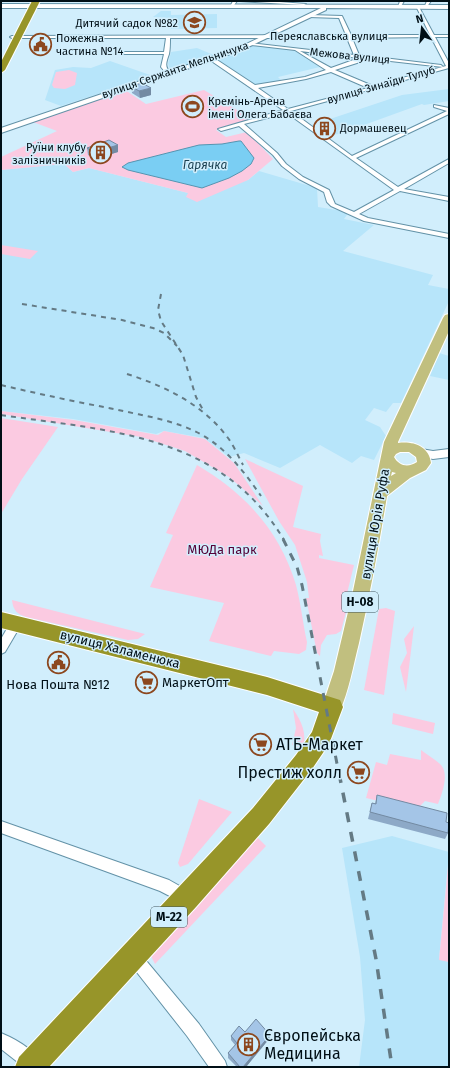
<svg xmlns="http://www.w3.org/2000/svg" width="450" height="1068" viewBox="0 0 450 1068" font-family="'Fira Sans',sans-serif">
	<rect width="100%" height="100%" fill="#d1eefc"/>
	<!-- built -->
	<g fill="#b7e5fa">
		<polygon points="161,11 171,11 171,15 217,14 217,28 171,29 171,18 153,17"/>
		<polygon points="253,45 295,51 320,67 278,77 283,82 255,87 214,59"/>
		<polygon points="197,48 216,56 170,70 168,64 171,52"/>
		<polygon points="110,61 153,76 61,106 45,100 55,70 73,67 91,68"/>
		<polygon points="449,89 449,101 424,105 422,104 339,134 327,135 312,125 402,95"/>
		<polygon points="64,164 73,172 89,168 188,193 248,180 259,171 317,188 318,207 349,212 344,219 374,225 343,251 433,275 428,285 449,289 449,301 401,403 393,403 386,412 374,408 365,420 380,427 386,436 374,460 361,456 352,463 320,445 280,468 244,453 229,457 204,438 164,431 156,434 73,419 1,411 1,170"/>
		<polygon points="439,353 449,356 449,380 430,376"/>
		<polygon points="392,836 449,852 439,959 449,962 449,1067 359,1067 365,1020 360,957 342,848"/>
	</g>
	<!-- green -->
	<g fill="#fbcae1">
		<polygon points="69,70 77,73 75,85 65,89 54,88 52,85 56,72"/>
		<polygon points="125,90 146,104 204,90 252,119 216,130 226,137 247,132 273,159 248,180 197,202 186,197 188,193 89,168 73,172 64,164 1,170 1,157 57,131 33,122"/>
		<polygon points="1,245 38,251 30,259 1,254"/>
		<polygon points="1,411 74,420 158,435 164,431 205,439 234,463 263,506 229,477 185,451 141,437 1,414"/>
		<polygon points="1,418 58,427 22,479 1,514"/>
		<polygon points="245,459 303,486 293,527 321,534 320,541 323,556 319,555 319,558 354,565 344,606 347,608 341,631 336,634 327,635 321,645 320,656 317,653 306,598 309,598 307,582 295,545 279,521"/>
		<path d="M 197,465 C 245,493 280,531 296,585 C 301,604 303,624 307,642 L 306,650 L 299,654 L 274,651 L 271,656 L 209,641 L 224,603 L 150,587 L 173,535 L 166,533 Z"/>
		<path d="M 12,600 L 145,634 L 138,639 L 128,640 L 26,617 C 17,614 13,610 12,600 Z"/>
		<polygon points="386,608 395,611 384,695 364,690 379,609"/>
		<polygon points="414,626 406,692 400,667 407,653 404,639"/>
		<path d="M 293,709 C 302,722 307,733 303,749 L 292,745 L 296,728 Z"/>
		<polygon points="393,713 435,723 433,734 392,724"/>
		<path d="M 421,750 C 427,755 435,759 440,764 C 450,773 442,794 438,804 L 425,801 L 416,810 L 366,798 L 376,762 L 387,765 L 390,754 L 421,760 Z"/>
		<polygon points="199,799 232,812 188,864 180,867 178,863"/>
		<polygon points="257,837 266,846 155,964 150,954"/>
		<polygon points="449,856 449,962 439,960"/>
	</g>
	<!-- water -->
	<polygon fill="#7acef3" stroke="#5595b1" points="239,141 241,141 254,158 251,164 242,171 229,178 202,188 128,170 122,167 128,163 199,145 222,144"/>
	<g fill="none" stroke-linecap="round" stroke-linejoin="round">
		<defs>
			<g id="street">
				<polygon points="233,1 237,1 232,8 230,7"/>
				<polygon points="240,1 267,1 306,4 304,5"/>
				<polygon points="400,1 404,1 400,8 398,7"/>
				<polygon points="427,1 431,1 426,8 424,8"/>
				<path d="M 416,6 L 419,7 L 434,35 L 449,35 L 449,37 L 435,37 L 449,63 L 449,68 L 291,111 L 352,156 L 447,111 L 434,107 L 434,105 L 449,108 L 449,114 L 356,158 L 398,187 L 449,159 L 449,163 L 404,189 L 449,197 L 449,201 L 400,191 L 359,214 L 368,218 L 449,234 L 449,238 L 364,221 L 331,206 L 327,202 L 324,192 L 299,179 L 282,166 L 273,155 L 239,126 L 221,131 L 218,129 L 283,110 L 210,60 L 210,58 L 214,58 L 255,85 L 305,77 L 326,70 L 295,50 L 251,45 L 249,43 L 354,55 L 347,38 L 170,38 C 170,43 170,49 169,54 C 166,63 164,66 171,74 L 169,75 L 165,72 L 161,67 L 164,54 L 122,54 L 120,53 L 122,52 L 164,52 L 166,38 L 12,38 L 10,37 L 12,36 L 346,35 L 339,18 L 309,17 L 310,15 L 342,16 L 351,35 L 430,35 ZM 431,37 L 446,66 L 373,86 L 335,70 L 360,62 L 364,58 L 443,67 L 441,65 L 359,55 L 352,38 ZM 300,51 L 359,58 L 331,68 ZM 331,72 L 368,88 L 288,109 L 258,88 L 306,79 ZM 287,113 L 394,190 L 354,212 L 335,204 L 329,190 L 303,177 L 286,164 L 277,153 L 244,124 Z"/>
				<polygon points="16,619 20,620 22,623 5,652 1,654 1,639 12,620"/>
				<polygon points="1,821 169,880 192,893 194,898 192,903 187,905 160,891 1,833"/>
				<polygon points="133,949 138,951 199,1024 225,1061 227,1067 209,1067 187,1036 128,961 126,956 128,951"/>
				<path d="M 1,1033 C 15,1039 34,1049 40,1063 L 38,1067 L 24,1067 L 1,1049 Z"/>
			</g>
			<g id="secondary">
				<polygon points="1,4 449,5 449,9 326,8 326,10 242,50 1,133 1,128 238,48 321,8 1,8"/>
				<polygon points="421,449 433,451 449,449 449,457 433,459 417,456 415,453 417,450"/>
			</g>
			<path id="primary" d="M 449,314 L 449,331 L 398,442 L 398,443 C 413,441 429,446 431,463 L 426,470 L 410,478 L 387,496 C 379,545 370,594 359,643 C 353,666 349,691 339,713 L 332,715 L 325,713 L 322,707 L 334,671 L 353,591 L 384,442 L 443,318 L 445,315 ZM 400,452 L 409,452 L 416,457 L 417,462 C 408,468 399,466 394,457 L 396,454 ZM 392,472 L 396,473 L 391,476 Z"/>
			<g id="highway">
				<polygon points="32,1 40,1 5,70 1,73 1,62"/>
				<polygon points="1,612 267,677 340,700 343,707 329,744 312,769 269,824 196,907 49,1067 15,1067 19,1057 253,808 296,755 312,732 319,712 267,695 1,628"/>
			</g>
		</defs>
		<!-- street casing -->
		<use href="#street" stroke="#6392a7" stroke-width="2"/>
		<!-- secondary casing -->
		<use href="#secondary" stroke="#6392a7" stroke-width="2"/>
		<!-- primary casing -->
		<use href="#primary" stroke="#fff" stroke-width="2"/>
		<!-- highway casing -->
		<use href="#highway" stroke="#fff" stroke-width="2"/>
		<!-- street -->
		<use href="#street" fill="#fff" fill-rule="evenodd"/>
		<!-- secondary -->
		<use href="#secondary" fill="#fff" fill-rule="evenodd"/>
		<!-- primary -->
		<use href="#primary" fill="#c1bf7f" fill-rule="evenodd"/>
		<!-- highway -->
		<use href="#highway" fill="#979529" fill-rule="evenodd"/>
		<!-- rail-far2 -->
		<g stroke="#647a84" stroke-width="2" stroke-dasharray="5 5" stroke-linecap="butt">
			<polyline points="161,294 158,310 161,321 183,355 196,397 203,410"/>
			<polyline points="22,304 122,320 153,328 164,333 177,346"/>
			<path d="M 127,374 C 165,386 204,405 228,438 C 234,446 238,456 243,465"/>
			<path d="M 1,385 C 39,394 77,402 114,409 C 144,416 176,420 202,435 C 227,449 245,473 261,496"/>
			<path d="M 1,415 C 110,431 221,434 284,540"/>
		</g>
		<!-- rail-far1 -->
		<polyline stroke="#647a84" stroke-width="3" stroke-dasharray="8 8" stroke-linecap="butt" points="283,539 297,567 302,585 339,774"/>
		<!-- rail -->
		<polyline stroke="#647a84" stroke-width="3.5" stroke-dasharray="10 10" stroke-linecap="butt" points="339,773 376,959 392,1067"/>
	</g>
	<!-- wall -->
	<g fill="#8da9c7">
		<polygon points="131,86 151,95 140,98 132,93"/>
		<polygon points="118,145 118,152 95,159 88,155 87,148"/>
		<polygon points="377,795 446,822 448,833 445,839 368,819 372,803 375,804"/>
		<polygon points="245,1032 269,1039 246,1067 237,1067 228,1058 228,1053 235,1045 231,1040 231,1036"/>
	</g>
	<!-- shaded-wall -->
	<g fill="#738aa2">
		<polygon points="151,88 151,95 140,98 139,91"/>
		<polygon points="118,145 118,152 95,159 94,152"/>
		<polygon points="270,1035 269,1039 246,1067 243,1067"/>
	</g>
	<!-- building -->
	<g fill="#a4c5e7" stroke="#738aa2">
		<polygon points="142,83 151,88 139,91 131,86"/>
		<polygon points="109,140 118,145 94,152 87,148"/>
		<polygon points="377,795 447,813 446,822 449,823 448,833 370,812 372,803 376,804"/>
		<polygon points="256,1019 270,1035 243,1067 240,1067 228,1053 237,1043 231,1036 239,1026 245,1032"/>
	</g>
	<!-- icons -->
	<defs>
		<symbol id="school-ring" viewBox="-11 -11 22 22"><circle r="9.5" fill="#d1eefc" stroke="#8c471e" stroke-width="1.5"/><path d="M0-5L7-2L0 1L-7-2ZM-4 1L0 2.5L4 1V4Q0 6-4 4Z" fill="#8c471e"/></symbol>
		<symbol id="civic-ring" viewBox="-11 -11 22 22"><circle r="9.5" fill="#d1eefc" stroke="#8c471e" stroke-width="1.5"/><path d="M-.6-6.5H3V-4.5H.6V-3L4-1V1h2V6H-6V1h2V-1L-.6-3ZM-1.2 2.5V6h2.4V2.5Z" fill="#8c471e"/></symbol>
		<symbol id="stadium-ring" viewBox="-11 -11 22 22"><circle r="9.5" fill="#d1eefc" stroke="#8c471e" stroke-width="1.5"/><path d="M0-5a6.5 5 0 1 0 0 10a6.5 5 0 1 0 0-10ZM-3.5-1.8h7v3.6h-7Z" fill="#8c471e"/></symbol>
		<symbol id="building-ring" viewBox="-11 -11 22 22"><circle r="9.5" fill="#d1eefc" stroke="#8c471e" stroke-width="1.5"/><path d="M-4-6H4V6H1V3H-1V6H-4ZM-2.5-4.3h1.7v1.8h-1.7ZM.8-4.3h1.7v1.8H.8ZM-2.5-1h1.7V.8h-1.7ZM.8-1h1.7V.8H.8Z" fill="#8c471e"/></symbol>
		<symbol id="supermarket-ring" viewBox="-11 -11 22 22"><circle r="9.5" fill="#d1eefc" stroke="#8c471e" stroke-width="1.5"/><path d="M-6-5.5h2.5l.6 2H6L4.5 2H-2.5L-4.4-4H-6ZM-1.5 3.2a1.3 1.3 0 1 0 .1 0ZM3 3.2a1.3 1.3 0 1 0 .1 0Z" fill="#8c471e"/></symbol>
	</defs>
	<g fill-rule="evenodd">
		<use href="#school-ring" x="182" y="10" width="25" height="25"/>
		<use href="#civic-ring" x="28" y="32" width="25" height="25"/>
		<use href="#stadium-ring" x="180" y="94" width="25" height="25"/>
		<use href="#building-ring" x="312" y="116" width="25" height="25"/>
		<use href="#building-ring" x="88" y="140" width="25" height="25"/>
		<use href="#civic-ring" x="46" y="650" width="25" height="25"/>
		<use href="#supermarket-ring" x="134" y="670" width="25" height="25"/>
		<use href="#supermarket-ring" x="248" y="732" width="25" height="25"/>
		<use href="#supermarket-ring" x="346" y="760" width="25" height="25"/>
		<use href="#building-ring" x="236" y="1032" width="25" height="25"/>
	</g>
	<g text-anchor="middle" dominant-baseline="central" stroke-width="3" stroke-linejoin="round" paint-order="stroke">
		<!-- far-poi labels -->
		<g font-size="11" fill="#000f16" stroke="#d1eefc" text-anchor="start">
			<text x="178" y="23" text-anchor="end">Дитячий садок №82</text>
			<text x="56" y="38">Пожежна<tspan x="56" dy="13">частина №14</tspan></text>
			<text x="208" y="101">Кремінь-Арена<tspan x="208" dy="13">імені Олега Бабаєва</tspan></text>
			<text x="340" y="128">Дормашевец</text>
			<text x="86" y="147" text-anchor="end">Руїни клубу<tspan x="86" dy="13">залізничників</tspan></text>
		</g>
		<!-- far-street labels -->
		<g font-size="11" fill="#000f16" stroke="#d1eefc">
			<text x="329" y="36">Переяславська вулиця</text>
			<text transform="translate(350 56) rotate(6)">Межова вулиця</text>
			<text transform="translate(175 70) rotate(-19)">вулиця Сержанта Мельничука</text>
			<text transform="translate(381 85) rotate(-16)">вулиця Зинаїди Тулуб</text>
		</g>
		<!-- far-water labels -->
		<g font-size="12" font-style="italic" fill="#1b4151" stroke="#d1eefc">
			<text x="205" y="165">Гарячка</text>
		</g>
		<!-- shield labels -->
		<g fill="#d1eefc" stroke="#3f525b" stroke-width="1">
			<rect x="342" y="592" width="36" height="20" rx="3"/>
			<rect x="151" y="907" width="36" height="20" rx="3"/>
		</g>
		<g font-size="12" font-weight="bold" fill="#000f16">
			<text x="360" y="602">Н-08</text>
			<text x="169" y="917">М-22</text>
		</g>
		<!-- street labels -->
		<g font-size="13" fill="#000f16" stroke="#d1eefc">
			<text transform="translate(375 524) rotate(-80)">вулиця Юрія Руфа</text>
			<text transform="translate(120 649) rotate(14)">вулиця Халаменюка</text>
		</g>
		<!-- park labels -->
		<g font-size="13" fill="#550037" stroke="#d1eefc">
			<text x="222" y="549">МЮДа парк</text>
		</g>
		<!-- poi labels -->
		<g font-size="13" fill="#000f16" stroke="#d1eefc" text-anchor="start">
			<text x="162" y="682">МаркетОпт</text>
			<text x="58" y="684" text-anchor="middle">Нова Пошта №12</text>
		</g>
		<!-- near-poi labels -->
		<g font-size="16" fill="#000f16" stroke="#d1eefc" text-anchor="start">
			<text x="276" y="744">АТБ-Маркет</text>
			<text x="342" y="772" text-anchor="end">Престиж холл</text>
			<text x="264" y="1035">Європейська<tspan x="264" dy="18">Медицина</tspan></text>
		</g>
	</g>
	<!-- border -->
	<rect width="450" height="1068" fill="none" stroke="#000f16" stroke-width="4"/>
	<!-- north arrow -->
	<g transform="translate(422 28) rotate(345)" stroke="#d1eefc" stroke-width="3" paint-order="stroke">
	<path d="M0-3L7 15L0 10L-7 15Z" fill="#000f16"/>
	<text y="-6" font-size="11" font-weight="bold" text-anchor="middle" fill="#000f16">N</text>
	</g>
</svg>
